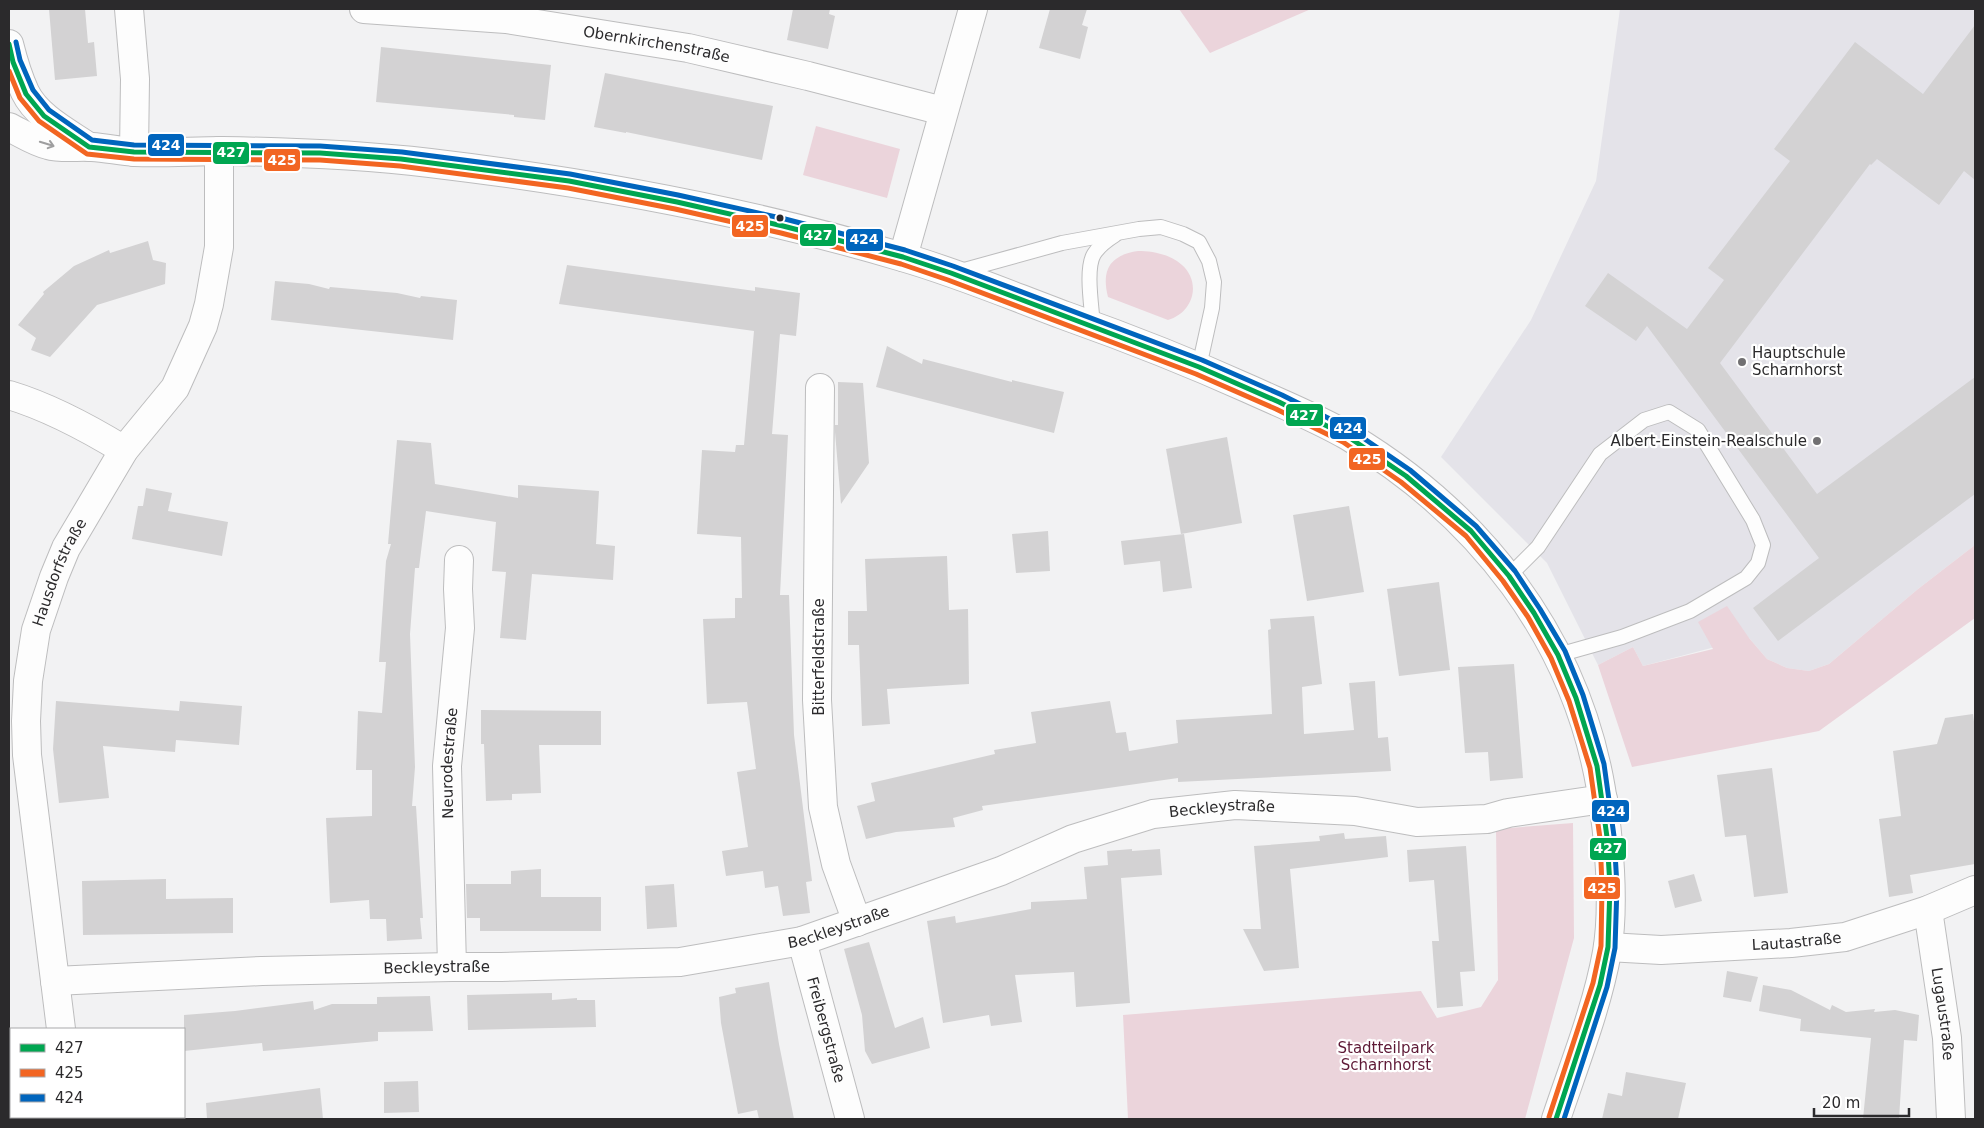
<svg xmlns="http://www.w3.org/2000/svg" width="1984" height="1128" viewBox="0 0 1984 1128" font-family="'DejaVu Sans',sans-serif">
	<rect width="100%" height="100%" fill="#f2f2f3"/>
	<!-- built -->
	<polygon fill="#e4e3e9" points="1620,9 1975,9 1975,545 1918,589 1829,664 1809,671 1787,668 1767,659 1749,638 1643,666 1633,647 1598,665 1547,563 1441,457 1531,320 1596,181"/>
	<!-- green -->
	<g fill="#ebd4db">
		<polygon points="1179,9 1311,9 1210,53"/>
		<polygon points="816,126 900,149 887,198 803,175"/>
		<path d="M 1138,251 C 1152,251 1170,254 1182,265 C 1202,283 1193,313 1168,320 L 1108,297 C 1101,270 1110,255 1138,251 Z"/>
		<polygon points="1975,545 1975,618 1819,731 1632,767 1598,665 1633,647 1643,666 1713,649 1698,622 1727,606 1749,638 1767,659 1787,668 1809,671 1829,664 1918,589"/>
		<polygon points="1573,823 1574,938 1525,1119 1128,1119 1123,1015 1421,991 1437,1018 1481,1007 1498,980 1496,829"/>
	</g>
	<!-- building -->
	<g fill="#d3d2d3">
		<polygon points="49,9 85,9 88,43 94,42 97,76 55,80"/>
		<polygon points="793,9 830,9 829,14 835,16 828,49 787,40"/>
		<polygon points="1050,9 1087,9 1082,25 1088,27 1080,59 1039,48"/>
		<polygon points="1975,25 1975,180 1964,171 1939,205 1877,159 1871,165 1870,164 1720,363 1817,494 1975,377 1975,494 1778,641 1753,608 1819,558 1647,326 1636,341 1585,306 1608,273 1687,329 1724,280 1708,268 1790,161 1774,149 1855,42 1923,94"/>
		<polygon points="381,47 551,65 545,120 514,117 514,115 376,102"/>
		<polygon points="605,73 773,106 762,160 626,132 626,133 594,127"/>
		<polygon points="148,241 153,260 166,263 165,284 97,305 50,357 31,350 36,338 18,325 44,294 43,292 74,266 109,250 110,253"/>
		<polygon points="567,265 755,291 755,287 800,293 796,336 780,334 772,434 788,435 780,595 789,595 794,735 812,881 806,882 810,913 783,916 778,886 765,888 763,871 726,876 722,851 748,847 737,772 756,769 747,702 707,704 703,619 735,618 735,598 742,598 741,537 697,534 702,450 735,452 736,445 744,445 754,331 559,304"/>
		<polygon points="275,281 309,284 329,289 330,287 397,293 420,298 421,296 457,300 453,340 271,320"/>
		<polygon points="887,346 922,364 923,359 1012,382 1012,380 1064,392 1054,433 876,387"/>
		<polygon points="838,382 863,383 869,463 841,504 835,432 835,425 838,425"/>
		<polygon points="1227,437 1242,523 1181,534 1166,449"/>
		<polygon points="397,440 431,443 435,484 518,498 518,485 599,491 596,544 615,546 613,580 532,574 526,640 500,638 506,572 492,571 496,522 426,511 419,568 415,568 410,634 415,767 412,806 416,806 423,918 420,918 422,939 387,941 386,919 370,919 369,900 330,903 326,818 372,816 372,770 356,770 358,711 382,713 386,662 379,662 386,561 391,544 388,544"/>
		<polygon points="146,488 172,493 168,511 228,522 222,556 132,539 138,506 143,506"/>
		<polygon points="1349,506 1364,592 1307,601 1293,515"/>
		<polygon points="1048,531 1050,571 1016,573 1012,534"/>
		<polygon points="1184,534 1192,588 1163,592 1160,561 1124,565 1121,541"/>
		<polygon points="947,556 949,610 968,609 969,684 887,689 890,724 862,726 859,645 848,645 848,611 867,611 865,559"/>
		<polygon points="1439,582 1450,670 1399,676 1387,589"/>
		<polygon points="1314,616 1322,684 1302,687 1304,734 1354,730 1349,683 1375,681 1378,738 1388,737 1391,771 1178,782 1178,778 982,806 983,810 953,818 955,827 896,832 866,839 857,806 875,801 871,783 995,754 994,750 1036,743 1031,712 1110,701 1116,733 1126,732 1129,751 1178,743 1176,720 1272,714 1268,630 1271,629 1270,619"/>
		<polygon points="1514,664 1523,778 1490,781 1488,752 1465,753 1458,667"/>
		<polygon points="56,701 179,711 180,701 242,706 239,745 176,740 175,752 103,746 109,798 59,803 53,749"/>
		<polygon points="481,710 601,711 601,745 539,745 541,793 512,794 512,800 486,801 484,744 481,744"/>
		<polygon points="1973,714 1975,729 1975,864 1910,875 1913,893 1889,897 1879,819 1901,816 1893,751 1937,744 1945,718"/>
		<polygon points="1772,768 1788,893 1754,897 1746,835 1725,837 1717,775"/>
		<polygon points="1344,833 1345,839 1386,836 1388,857 1290,869 1299,968 1264,971 1243,929 1261,929 1254,846 1320,841 1319,836"/>
		<polygon points="1466,846 1475,971 1460,972 1463,1006 1437,1008 1432,941 1439,941 1434,880 1409,882 1407,850"/>
		<polygon points="1132,849 1132,851 1160,849 1162,875 1121,878 1130,1003 1076,1007 1074,972 1015,975 1022,1022 991,1026 989,1015 943,1023 927,921 955,916 956,923 1031,909 1031,902 1087,899 1084,867 1108,865 1107,851"/>
		<polygon points="541,869 541,897 601,897 601,931 480,931 480,918 467,918 466,884 511,884 511,871"/>
		<polygon points="1694,874 1702,901 1675,908 1668,881"/>
		<polygon points="166,879 166,899 233,898 233,933 83,935 82,881"/>
		<polygon points="674,884 677,927 647,929 645,886"/>
		<polygon points="869,942 895,1028 923,1017 930,1048 872,1064 865,1051 862,1015 844,949"/>
		<polygon points="1727,971 1758,977 1751,1002 1723,997"/>
		<polygon points="769,982 779,1044 794,1119 759,1119 757,1110 738,1114 721,1023 719,997 736,993 735,988"/>
		<polygon points="1763,985 1791,990 1830,1010 1832,1005 1846,1012 1875,1009 1874,1012 1895,1010 1919,1015 1917,1041 1904,1040 1899,1119 1863,1119 1871,1038 1800,1031 1801,1019 1759,1011"/>
		<polygon points="552,993 552,1000 577,998 577,1000 595,1000 596,1027 468,1030 467,995"/>
		<polygon points="430,996 433,1031 378,1032 378,1041 263,1051 262,1043 184,1051 184,1015 235,1011 313,1001 314,1010 332,1004 377,1004 377,997"/>
		<polygon points="1626,1072 1686,1083 1678,1119 1602,1119 1608,1093 1622,1096"/>
		<polygon points="418,1081 419,1112 384,1113 384,1082"/>
		<polygon points="320,1088 323,1119 207,1119 206,1103"/>
	</g>
	<g fill="none" stroke-linecap="round" stroke-linejoin="round">
		<defs>
			<g id="service">
				<polyline points="957,272 1062,243 1139,229 1161,227 1183,234 1199,242 1209,261 1214,282 1212,308 1199,367"/>
				<path d="M 1093,326 C 1092,308 1085,269 1094,254 C 1099,246 1107,240 1115,235"/>
				<polyline points="1509,576 1538,547 1600,454 1644,420 1669,412 1698,430 1753,520 1763,545 1758,563 1746,578 1690,611 1622,637 1558,655"/>
			</g>
			<g id="minor">
				<polyline points="129,9 135,79 134,152"/>
				<path id="s1" d="M 364,9 L 506,19 L 688,48 L 808,76 L 943,111"/>
				<polyline points="903,257 973,9"/>
				<polyline points="820,388 817,700 823,807 836,864 857,922"/>
				<path d="M 9,395 C 49,407 88,428 124,450"/>
				<path id="s2" d="M 1928,910 L 1947,1038 L 1951,1119"/>
				<path id="s3" d="M 802,941 L 850,1119"/>
				<path id="s4" d="M 1608,947 L 1661,950 L 1791,943 L 1845,937 L 1928,910 L 1975,890"/>
				<path id="s5" d="M 452,967 L 447,766 L 460,628 L 458,589 L 459,560"/>
				<path id="s6" d="M 55,981 L 262,971 L 452,967 L 501,967 L 680,962 L 802,941 L 1001,871 L 1073,839 L 1153,814 L 1235,805 L 1355,811 L 1417,822 L 1487,819 L 1508,813 L 1603,799"/>
				<path id="s7" d="M 61,1029 L 27,755 L 26,721 L 28,681 L 36,630 L 54,577 L 66,548 L 124,450 L 175,388 L 203,326 L 209,304 L 219,247 L 219,151"/>
				<polyline points="70,1117 70,1119"/>
			</g>
			<g id="tertiary">
				<path d="M 9,44 C 13,60 18,77 25,92 C 37,117 67,132 89,147"/>
				<path d="M 9,127 C 21,133 35,142 48,145 C 62,149 78,146 92,147 C 106,148 121,151 135,152 C 165,153 194,151 223,151 C 292,152 361,155 430,163 C 589,182 748,211 902,257 C 958,273 1012,296 1066,316 C 1128,338 1189,362 1249,389 C 1282,404 1317,418 1348,436 C 1479,514 1575,637 1601,789 C 1609,836 1615,905 1607,952 C 1597,1008 1574,1065 1556,1119"/>
			</g>
		</defs>
		<!-- service casing -->
		<use href="#service" stroke="#bdbdbe" stroke-width="16"/>
		<!-- minor casing -->
		<use href="#minor" stroke="#bdbdbe" stroke-width="30"/>
		<!-- tertiary casing -->
		<use href="#tertiary" stroke="#bdbdbe" stroke-width="30"/>
		<!-- service -->
		<use href="#service" stroke="#fdfdfd" stroke-width="14"/>
		<!-- minor -->
		<use href="#minor" stroke="#fdfdfd" stroke-width="28"/>
		<!-- tertiary -->
		<use href="#tertiary" stroke="#fdfdfd" stroke-width="28"/>
		<defs>
			<polyline id="bus-1" points="9,44 13,62 26,94 44,116 89,147 134,152 320,153 401,159 569,181 677,202 783,226 903,257 951,273 1199,367 1279,402 1347,436 1406,476 1471,531 1509,576 1534,613 1558,655 1576,698 1597,766 1607,837 1610,886 1608,947 1600,985 1556,1119"/>
			<polyline id="bus-2" points="9,71 20,98 39,121 87,154 134,159 320,160 400,166 568,188 675,209 781,233 901,264 948,280 1196,374 1276,409 1343,442 1401,482 1466,536 1503,581 1528,617 1551,658 1569,701 1590,768 1600,838 1602,886 1601,946 1593,983 1549,1117"/>
			<polyline id="bus-3" points="16,42 20,60 33,90 49,110 92,140 134,145 320,146 402,152 570,174 678,195 785,219 905,250 953,266 1202,360 1282,395 1350,429 1410,470 1476,526 1515,571 1540,609 1565,651 1583,695 1604,764 1614,836 1617,886 1615,948 1607,987 1564,1119"/>
		</defs>
		<!-- bus-1 casing -->
		<use href="#bus-1" stroke="#fff" stroke-width="9"/>
		<!-- bus-2 casing -->
		<use href="#bus-2" stroke="#fff" stroke-width="9"/>
		<!-- bus-3 casing -->
		<use href="#bus-3" stroke="#fff" stroke-width="9"/>
		<!-- bus-1 -->
		<use href="#bus-1" stroke="#00a651" stroke-width="5"/>
		<!-- bus-2 -->
		<use href="#bus-2" stroke="#f26522" stroke-width="5"/>
		<!-- bus-3 -->
		<use href="#bus-3" stroke="#0065bd" stroke-width="5"/>
	</g>
	<!-- one-way arrows -->
	<defs><path id="oneway-shaft" d="M-6 0H5M1.5-3L5.5 0L1.5 3" fill="none" stroke-width="1.6" stroke-linecap="round" stroke-linejoin="round" transform="scale(1.25)"/></defs>
	<use stroke="#9e9e9f" href="#oneway-shaft" transform="translate(47 144) rotate(17)"/>
	<!-- markers -->
	<circle fill="#2b2a2c" stroke="#fff" stroke-width="2" cx="780" cy="218" r="4.5"/>
	<g fill="#717072" stroke="#fff" stroke-width="2">
		<circle cx="1742" cy="362" r="5"/>
		<circle cx="1817" cy="441" r="5"/>
	</g>
	<g text-anchor="middle" dominant-baseline="central" stroke-width="4.5" stroke-linejoin="round" paint-order="stroke">
		<!-- street labels -->
		<g font-size="15" fill="#2b2a2c" stroke="#fff">
			<text stroke="none"><textPath href="#s1" startOffset="295">Obernkirchenstraße</textPath></text>
			<text stroke="none"><textPath href="#s7" startOffset="464">Hausdorfstraße</textPath></text>
			<text transform="translate(819 657) rotate(-90)">Bitterfeldstraße</text>
			<text stroke="none"><textPath href="#s5" startOffset="204">Neurodestraße</textPath></text>
			<text stroke="none"><textPath href="#s6" startOffset="1192">Beckleystraße</textPath></text>
			<text stroke="none"><textPath href="#s6" startOffset="788">Beckleystraße</textPath></text>
			<text stroke="none"><textPath href="#s4" startOffset="189">Lautastraße</textPath></text>
			<text stroke="none"><textPath href="#s6" startOffset="382">Beckleystraße</textPath></text>
			<text stroke="none"><textPath href="#s2" startOffset="105">Lugaustraße</textPath></text>
			<text stroke="none"><textPath href="#s3" startOffset="92">Freibergstraße</textPath></text>
		</g>
		<!-- poi labels -->
		<g font-size="15" fill="#2b2a2c" stroke="#fff" text-anchor="start">
			<text x="1752" y="353">Hauptschule<tspan x="1752" dy="17">Scharnhorst</tspan></text>
			<text x="1807" y="441" text-anchor="end">Albert-Einstein-Realschule</text>
		</g>
		<!-- park labels -->
		<g font-size="15" fill="#5e1936" stroke="#fff">
			<text x="1386" y="1048">Stadtteilpark<tspan x="1386" dy="17">Scharnhorst</tspan></text>
		</g>
	</g>
	<g stroke="#fff" stroke-width="2">
		<rect x="147" y="133" width="38" height="24" rx="5" fill="#0065bd"/>
		<rect x="212" y="141" width="38" height="24" rx="5" fill="#00a651"/>
		<rect x="263" y="148" width="38" height="24" rx="5" fill="#f26522"/>
		<rect x="731" y="214" width="38" height="24" rx="5" fill="#f26522"/>
		<rect x="799" y="223" width="38" height="24" rx="5" fill="#00a651"/>
		<rect x="845" y="228" width="39" height="24" rx="5" fill="#0065bd"/>
		<rect x="1285" y="403" width="39" height="24" rx="5" fill="#00a651"/>
		<rect x="1329" y="416" width="38" height="24" rx="5" fill="#0065bd"/>
		<rect x="1348" y="447" width="38" height="24" rx="5" fill="#f26522"/>
		<rect x="1591" y="799" width="39" height="24" rx="5" fill="#0065bd"/>
		<rect x="1589" y="837" width="38" height="24" rx="5" fill="#00a651"/>
		<rect x="1583" y="876" width="38" height="24" rx="5" fill="#f26522"/>
	</g>
	<g font-size="14" text-anchor="middle" font-weight="bold" fill="#fff">
		<text x="166" y="150">424</text>
		<text x="231" y="157">427</text>
		<text x="282" y="165">425</text>
		<text x="750" y="231">425</text>
		<text x="818" y="240">427</text>
		<text x="864" y="244">424</text>
		<text x="1304" y="420">427</text>
		<text x="1348" y="433">424</text>
		<text x="1367" y="464">425</text>
		<text x="1611" y="816">424</text>
		<text x="1608" y="853">427</text>
		<text x="1602" y="893">425</text>
	</g>
	<!-- border -->
	<rect width="1984" height="1128" fill="none" stroke="#2b2a2c" stroke-width="20"/>
	<!-- legend -->
	<rect x="10" y="1028" width="175" height="90" fill="#ffffff" stroke="#aaaaab"/>
	<rect x="20" y="1044" width="25" height="8" fill="#00a651" stroke="#aaaaab"/>
	<text x="55" y="1053" font-size="15" fill="#2b2a2c">427</text>
	<rect x="20" y="1069" width="25" height="8" fill="#f26522" stroke="#aaaaab"/>
	<text x="55" y="1078" font-size="15" fill="#2b2a2c">425</text>
	<rect x="20" y="1094" width="25" height="8" fill="#0065bd" stroke="#aaaaab"/>
	<text x="55" y="1103" font-size="15" fill="#2b2a2c">424</text>
	<!-- scale -->
	<path d="M1814 1108v8h95v-8" fill="none" stroke="#2b2a2c" stroke-width="2.5"/>
	<text x="1822" y="1108" font-size="15" fill="#2b2a2c" stroke="#ffffff" stroke-width="4" paint-order="stroke">20 m</text>
</svg>
